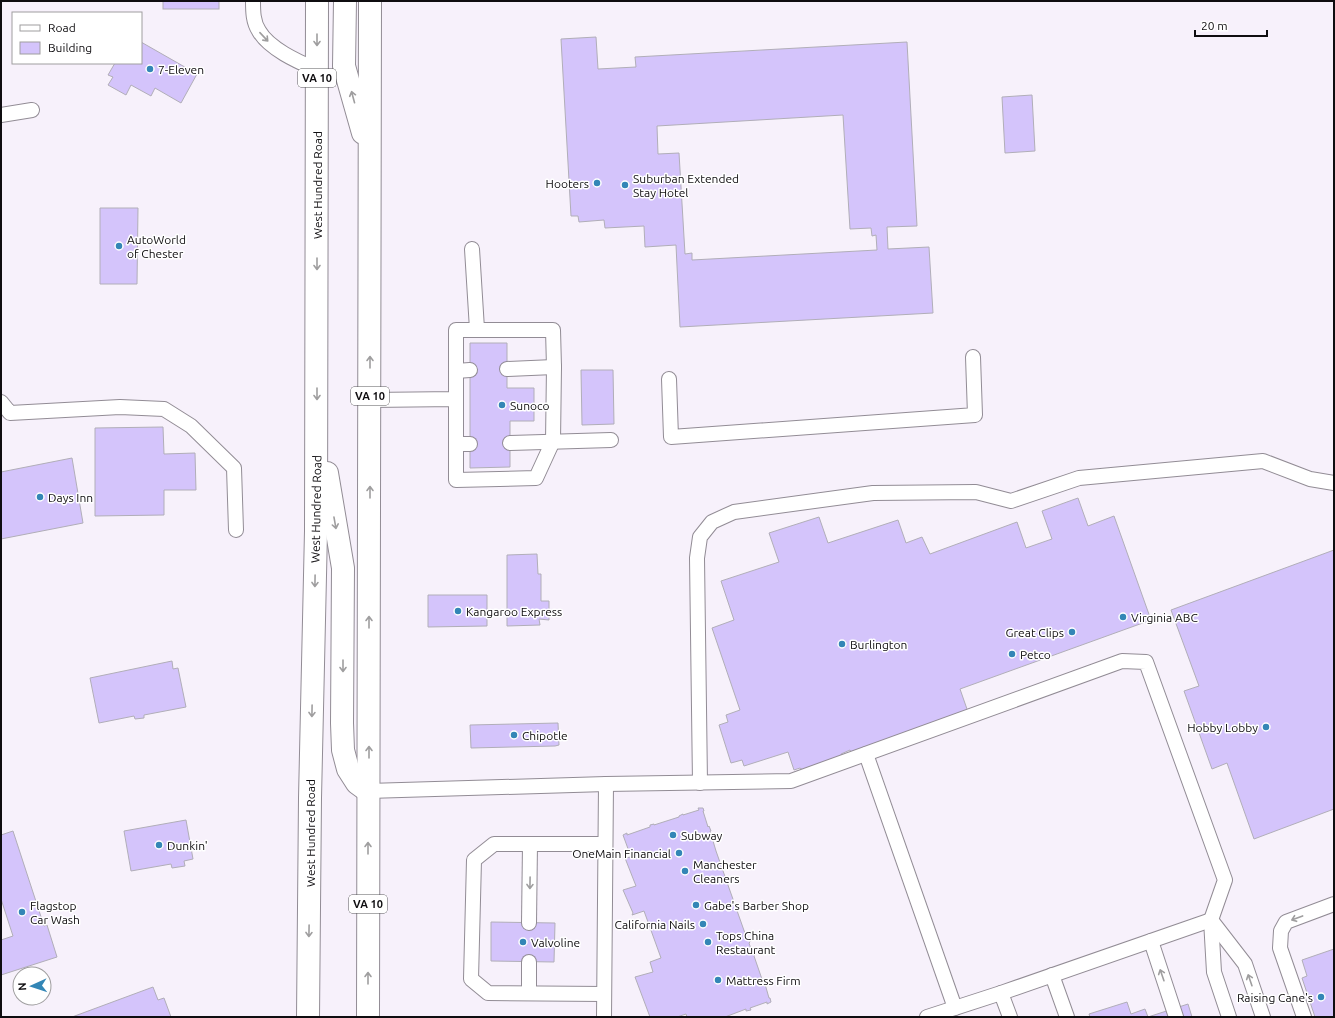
<svg xmlns="http://www.w3.org/2000/svg" width="1335" height="1018" viewBox="0 0 1335 1018" font-family="Ubuntu,sans-serif">
	<rect width="100%" height="100%" fill="#f7f1fb"/>
	<!-- building -->
	<g fill="#d4c4fb" stroke="#b1aeb8" fill-rule="evenodd">
		<rect x="163" y="1" width="56" height="8"/>
		<path d="M 596,37 L 598,69 L 636,67 L 635,57 L 907,42 L 917,226 L 887,227 L 888,249 L 929,247 L 933,313 L 680,327 L 676,245 L 645,247 L 644,226 L 605,228 L 604,220 L 579,222 L 578,216 L 571,216 L 561,39 ZM 843,115 L 850,229 L 871,228 L 872,236 L 876,235 L 877,250 L 692,260 L 692,253 L 685,254 L 679,153 L 658,154 L 657,126 Z"/>
		<polygon points="141,42 197,74 181,103 155,88 151,96 131,85 126,95 108,85 113,77 108,75 115,63 141,63"/>
		<polygon points="1032,95 1035,151 1005,153 1002,97"/>
		<polygon points="100,208 138,208 137,284 100,284"/>
		<polygon points="470,343 507,343 507,388 534,388 534,421 510,421 510,467 470,468"/>
		<polygon points="581,370 613,370 614,424 582,425"/>
		<polygon points="163,427 164,454 195,453 196,490 164,490 164,515 95,516 95,428"/>
		<polygon points="72,458 83,523 1,539 1,472"/>
		<polygon points="1078,498 1088,526 1114,516 1151,620 960,689 968,712 851,752 850,750 841,754 842,757 803,770 800,768 794,770 788,752 744,766 742,760 731,763 719,725 728,722 726,715 740,710 712,628 734,620 721,581 779,562 769,533 819,517 828,543 898,520 906,543 922,537 930,554 1017,522 1026,548 1052,539 1042,511"/>
		<polygon points="1334,550 1334,809 1254,839 1227,763 1212,769 1184,691 1199,686 1171,610"/>
		<polygon points="537,554 538,574 541,574 541,601 549,601 549,620 539,619 540,625 507,626 507,555"/>
		<polygon points="428,595 487,595 487,626 428,627"/>
		<polygon points="172,661 173,669 178,668 186,707 144,715 144,718 135,719 134,716 99,723 90,678"/>
		<polygon points="558,723 559,745 555,746 471,748 470,725"/>
		<polygon points="698,808 703,808 704,811 703,811 708,827 709,826 711,831 710,831 716,851 747,939 749,938 750,942 749,943 752,952 753,951 755,955 754,956 764,985 765,984 769,998 770,998 771,1002 767,1004 767,1002 750,1008 751,1010 746,1011 746,1009 725,1017 687,1017 686,1014 677,1017 650,1017 635,977 653,972 650,962 661,958 644,911 632,915 633,913 623,890 636,886 625,858 631,857 623,835 627,833 627,835 650,827 650,825 654,824 654,825 679,817 679,816 683,814 683,815 699,810"/>
		<polygon points="186,820 193,859 184,861 185,866 172,868 171,864 131,871 124,831"/>
		<polygon points="13,831 44,926 47,925 57,957 1,975 1,940 13,936 1,899 1,835"/>
		<polygon points="491,922 555,923 554,962 491,961"/>
		<polygon points="1334,949 1334,1017 1315,1017 1302,978 1307,976 1302,960"/>
		<polygon points="153,987 158,1000 164,998 171,1017 72,1017"/>
		<polygon points="1127,1002 1131,1014 1145,1009 1148,1017 1188,1004 1192,1017 1090,1017 1089,1014"/>
	</g>
	<g fill="none" stroke-linecap="round" stroke-linejoin="round">
		<defs>
			<g id="service">
				<path d="M 253,1 C 253,11 253,22 259,31 C 269,49 299,62 317,70"/>
				<polyline points="1,115 32,110"/>
				<polyline points="472,249 477,329"/>
				<polyline points="507,369 554,367"/>
				<polyline points="456,371 470,370"/>
				<polyline points="669,379 671,437 975,415 973,357"/>
				<polyline points="370,400 456,399 456,330 553,330 554,367 553,441 536,478 456,480 456,399"/>
				<polyline points="1,402 10,413 120,407 164,409 191,426 234,468 236,530"/>
				<polyline points="510,443 611,440"/>
				<polyline points="456,444 470,444"/>
				<polyline points="866,754 955,1008"/>
				<polyline points="700,783 697,558 700,537 712,522 734,512 873,493 976,492 1011,501 1079,478 1263,461 1310,479 1334,483"/>
				<polyline points="368,791 606,784 791,781 1122,661 1146,662 1225,880 1211,920 1214,972 1229,1017"/>
				<polyline points="1211,920 1245,964 1263,1017"/>
				<polyline points="529,923 530,844"/>
				<polyline points="1151,941 1176,1017"/>
				<polyline points="529,962 529,993"/>
				<polyline points="1052,975 1067,1017"/>
				<polyline points="1001,993 1010,1017"/>
				<polyline points="604,994 488,993 471,979 474,860 494,844 605,844"/>
				<polyline points="604,1017 606,784"/>
				<polyline points="927,1017 1001,993 1211,920"/>
				<polyline points="1304,1017 1280,948 1281,931 1286,922 1334,904"/>
			</g>
			<g id="primary">
				<polyline points="345,1 344,66 363,133"/>
				<polyline points="327,473 343,568 342,723 343,750 348,769 357,783 368,791"/>
				<polyline points="308,1017 310,798 316,531 317,1"/>
				<polyline points="368,1017 370,1"/>
			</g>
		</defs>
		<!-- service casing -->
		<use href="#service" stroke="#928c95" stroke-width="16"/>
		<!-- primary casing -->
		<use href="#primary" stroke="#928c95" stroke-width="24"/>
		<!-- service -->
		<use href="#service" stroke="#fff" stroke-width="14"/>
		<!-- primary -->
		<use href="#primary" stroke="#fff" stroke-width="22"/>
	</g>
	<!-- one-way arrows -->
	<defs><path id="oneway-shaft" d="M-6 0H5M1.5-3L5.5 0L1.5 3" fill="none" stroke-width="1.6" stroke-linecap="round" stroke-linejoin="round"/></defs>
	<g stroke="#9f9e9f">
		<use href="#oneway-shaft" transform="translate(264 37) rotate(47)"/>
		<use href="#oneway-shaft" transform="translate(317 40) rotate(90)"/>
		<use href="#oneway-shaft" transform="translate(353 97) rotate(-105)"/>
		<use href="#oneway-shaft" transform="translate(317 264) rotate(90)"/>
		<use href="#oneway-shaft" transform="translate(370 362) rotate(-90)"/>
		<use href="#oneway-shaft" transform="translate(317 394) rotate(90)"/>
		<use href="#oneway-shaft" transform="translate(370 492) rotate(-90)"/>
		<use href="#oneway-shaft" transform="translate(335 523) rotate(80)"/>
		<use href="#oneway-shaft" transform="translate(315 581) rotate(91)"/>
		<use href="#oneway-shaft" transform="translate(369 622) rotate(-90)"/>
		<use href="#oneway-shaft" transform="translate(343 666) rotate(90)"/>
		<use href="#oneway-shaft" transform="translate(312 711) rotate(91)"/>
		<use href="#oneway-shaft" transform="translate(369 752) rotate(-90)"/>
		<use href="#oneway-shaft" transform="translate(368 848) rotate(-90)"/>
		<use href="#oneway-shaft" transform="translate(530 883) rotate(91)"/>
		<use href="#oneway-shaft" transform="translate(1297 918) rotate(160)"/>
		<use href="#oneway-shaft" transform="translate(309 931) rotate(91)"/>
		<use href="#oneway-shaft" transform="translate(1162 975) rotate(-109)"/>
		<use href="#oneway-shaft" transform="translate(368 978) rotate(-90)"/>
		<use href="#oneway-shaft" transform="translate(1250 980) rotate(-109)"/>
	</g>
	<!-- markers -->
	<g fill="#3386b6" stroke="#fff" stroke-width="1.5">
		<circle cx="150" cy="69" r="4"/>
		<circle cx="597" cy="183" r="4"/>
		<circle cx="625" cy="185" r="4"/>
		<circle cx="119" cy="246" r="4"/>
		<circle cx="502" cy="405" r="4"/>
		<circle cx="40" cy="497" r="4"/>
		<circle cx="458" cy="611" r="4"/>
		<circle cx="1123" cy="617" r="4"/>
		<circle cx="1072" cy="632" r="4"/>
		<circle cx="842" cy="644" r="4"/>
		<circle cx="1012" cy="654" r="4"/>
		<circle cx="1266" cy="727" r="4"/>
		<circle cx="514" cy="735" r="4"/>
		<circle cx="673" cy="835" r="4"/>
		<circle cx="159" cy="845" r="4"/>
		<circle cx="679" cy="853" r="4"/>
		<circle cx="685" cy="871" r="4"/>
		<circle cx="696" cy="905" r="4"/>
		<circle cx="22" cy="912" r="4"/>
		<circle cx="703" cy="924" r="4"/>
		<circle cx="523" cy="942" r="4"/>
		<circle cx="708" cy="942" r="4"/>
		<circle cx="718" cy="980" r="4"/>
		<circle cx="1321" cy="997" r="4"/>
	</g>
	<g text-anchor="middle" dominant-baseline="central" stroke-width="3" stroke-linejoin="round" paint-order="stroke">
		<!-- shield labels -->
		<g fill="#fff" stroke="#575658" stroke-width="1">
			<rect x="298" y="69" width="38" height="18" rx="3"/>
			<rect x="351" y="387" width="38" height="18" rx="3"/>
			<rect x="349" y="895" width="38" height="18" rx="3"/>
		</g>
		<g font-size="11" font-weight="bold" fill="#0f0d10">
			<text x="317" y="78">VA 10</text>
			<text x="370" y="396">VA 10</text>
			<text x="368" y="904">VA 10</text>
		</g>
		<!-- poi labels -->
		<g font-size="12" fill="#0f0d10" stroke="#fff" text-anchor="start">
			<text x="158" y="69">7-Eleven</text>
			<text x="633" y="178">Suburban Extended<tspan x="633" dy="14">Stay Hotel</tspan></text>
			<text x="589" y="183" text-anchor="end">Hooters</text>
			<text x="127" y="239">AutoWorld<tspan x="127" dy="14">of Chester</tspan></text>
			<text x="510" y="405">Sunoco</text>
			<text x="48" y="497">Days Inn</text>
			<text x="466" y="611">Kangaroo Express</text>
			<text x="1131" y="617">Virginia ABC</text>
			<text x="1064" y="632" text-anchor="end">Great Clips</text>
			<text x="850" y="644">Burlington</text>
			<text x="1020" y="654">Petco</text>
			<text x="1258" y="727" text-anchor="end">Hobby Lobby</text>
			<text x="522" y="735">Chipotle</text>
			<text x="681" y="835">Subway</text>
			<text x="167" y="845">Dunkin'</text>
			<text x="671" y="853" text-anchor="end">OneMain Financial</text>
			<text x="693" y="864">Manchester<tspan x="693" dy="14">Cleaners</tspan></text>
			<text x="30" y="905">Flagstop<tspan x="30" dy="14">Car Wash</tspan></text>
			<text x="704" y="905">Gabe's Barber Shop</text>
			<text x="695" y="924" text-anchor="end">California Nails</text>
			<text x="716" y="935">Tops China<tspan x="716" dy="14">Restaurant</tspan></text>
			<text x="531" y="942">Valvoline</text>
			<text x="726" y="980">Mattress Firm</text>
			<text x="1313" y="997" text-anchor="end">Raising Cane's</text>
		</g>
		<!-- street labels -->
		<g font-size="12" fill="#0f0d10" stroke="#fff">
			<text transform="translate(317 185) rotate(-90)">West Hundred Road</text>
			<text transform="translate(316 509) rotate(-89)">West Hundred Road</text>
			<text transform="translate(310 833) rotate(-90)">West Hundred Road</text>
		</g>
	</g>
	<!-- border -->
	<rect width="1335" height="1018" fill="none" stroke="#0f0d10" stroke-width="4"/>
	<!-- legend -->
	<rect x="12" y="12" width="130" height="52" fill="#ffffff" stroke="#9f9e9f"/>
	<rect x="20" y="25" width="20" height="6" fill="#ffffff" stroke="#9f9e9f"/>
	<text x="48" y="32" font-size="12" fill="#0f0d10">Road</text>
	<rect x="20" y="42" width="20" height="12" fill="#d4c4fb" stroke="#9f9e9f"/>
	<text x="48" y="52" font-size="12" fill="#0f0d10">Building</text>
	<!-- north arrow -->
	<g transform="translate(32 986) rotate(267)"><circle r="19" fill="#ffffff" stroke="#9f9e9f"/>
	<path d="M0-3L7 15L0 10L-7 15Z" fill="#3386b6"/>
	<text y="-6" font-size="11" font-weight="bold" text-anchor="middle" fill="#0f0d10">N</text>
	</g>
	<!-- scale -->
	<path d="M1195 30v6h72v-6" fill="none" stroke="#0f0d10" stroke-width="2"/>
	<text x="1201" y="30" font-size="12" fill="#0f0d10" stroke="#ffffff" stroke-width="3" paint-order="stroke">20 m</text>
</svg>
